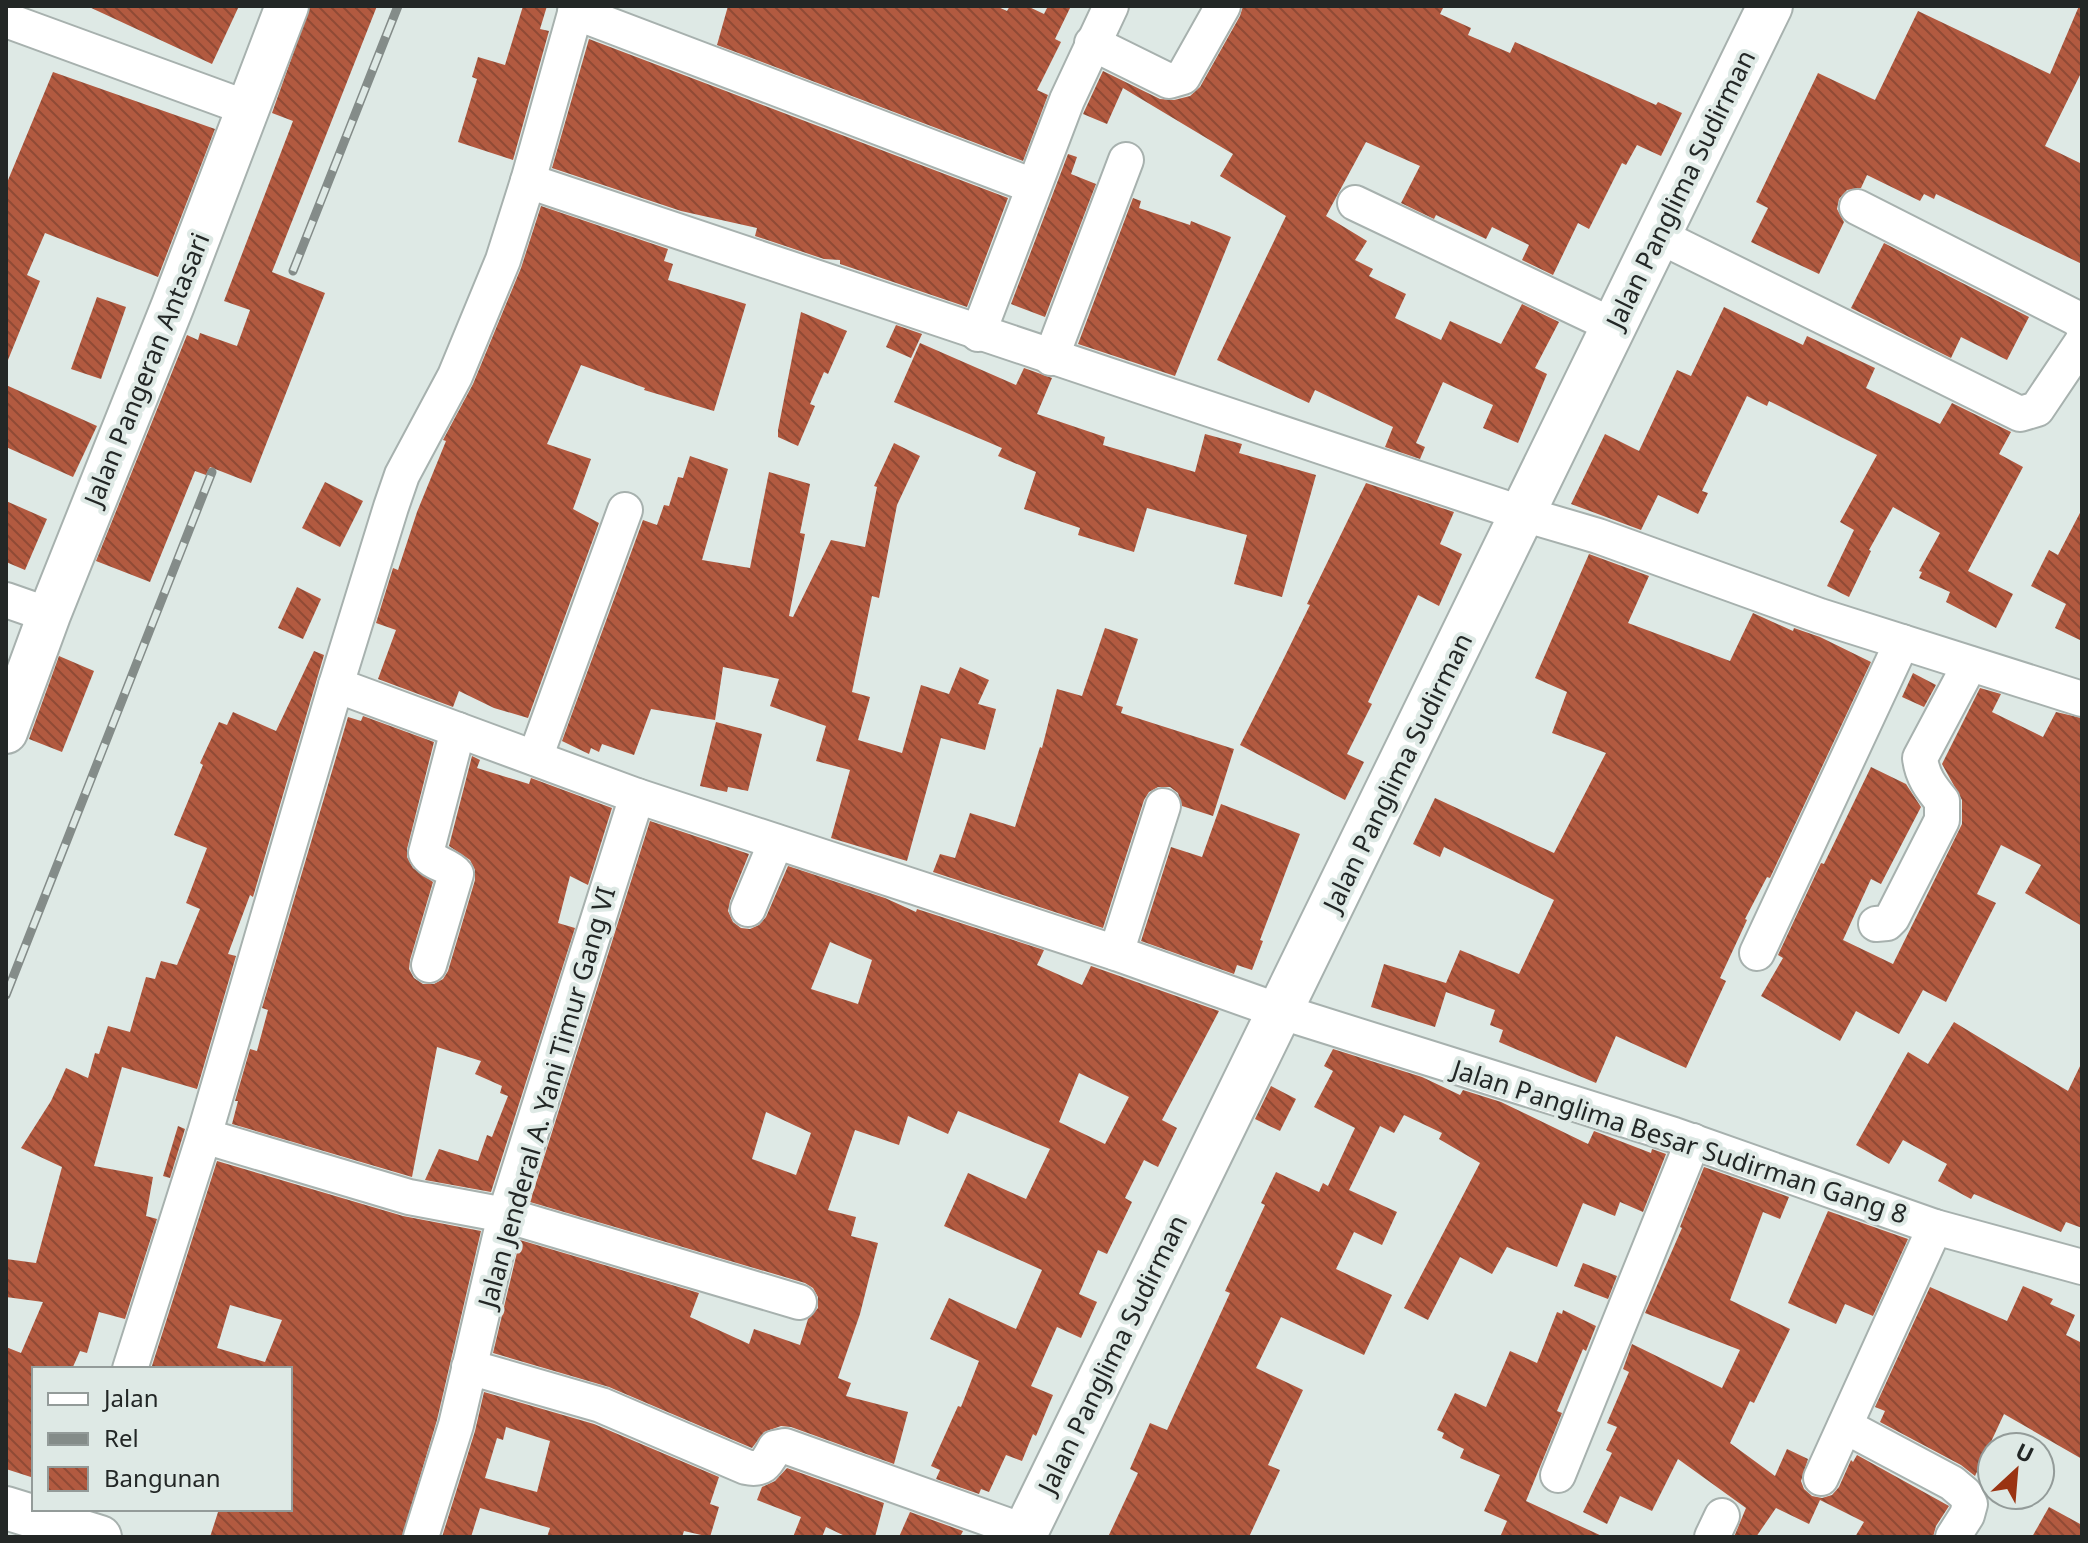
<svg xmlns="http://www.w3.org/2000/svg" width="2088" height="1543" viewBox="0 0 2088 1543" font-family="'Noto Sans',sans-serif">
	<defs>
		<pattern id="building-back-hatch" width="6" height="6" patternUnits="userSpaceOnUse" patternTransform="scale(2)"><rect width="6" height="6" fill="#b25a40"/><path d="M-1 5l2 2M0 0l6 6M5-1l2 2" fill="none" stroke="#904a35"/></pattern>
	</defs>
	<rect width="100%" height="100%" fill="#dee9e5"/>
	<!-- building -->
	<g fill="url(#building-back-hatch)" fill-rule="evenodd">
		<polygon points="87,6 239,6 212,64"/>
		<polygon points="310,6 377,6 272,272 325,293 251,483 210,467 206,475 195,471 150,582 96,561 187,335 198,340 200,333 237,346 250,310 224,301 293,121 272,113"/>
		<polygon points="523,6 547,6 540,29 549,31 513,160 458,142 477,79 472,77 478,57 505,65"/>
		<polygon points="728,6 996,6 1007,11 1010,6 1027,6 1044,14 1048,6 1071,6 1055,39 1061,42 1037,90 1048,95 1023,161 717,45"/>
		<polygon points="1243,6 1444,6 1440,14 1471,28 1468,35 1510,53 1515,42 1656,105 1658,102 1682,113 1661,156 1637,145 1626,165 1622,163 1589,229 1578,223 1553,275 1522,260 1529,245 1492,227 1486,239 1436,215 1434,219 1401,203 1420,166 1366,142 1326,216 1367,241 1355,260 1373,269 1369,276 1406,294 1395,318 1441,340 1450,321 1501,344 1522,304 1559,322 1535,368 1547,374 1518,443 1483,428 1493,405 1443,382 1416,443 1425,447 1420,459 1385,447 1393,427 1315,390 1309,403 1217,360 1286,216 1220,176 1233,154 1123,88 1107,124 1083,114 1103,71 1160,99 1174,100 1190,96 1200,87 1240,16"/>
		<polygon points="2079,6 2082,6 2082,71 2045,146 2082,164 2082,264 1936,194 1934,199 1924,194 1920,201 1867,175 1861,188 1847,190 1839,199 1837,209 1844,222 1819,274 1751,242 1768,208 1756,202 1818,73 1875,100 1918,11 2050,74"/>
		<polygon points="589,39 1008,198 967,307 840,264 840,260 824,259 755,236 757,228 681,211 552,168"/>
		<polygon points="53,72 215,129 158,277 45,233 27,275 40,281 8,360 6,359 6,185"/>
		<polygon points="1068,154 1077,157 1071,174 1096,184 1045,317 1011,304"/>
		<polygon points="1133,198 1141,201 1139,208 1190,225 1191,221 1231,237 1175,376 1078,344"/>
		<polygon points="541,206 668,249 664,261 673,264 668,280 746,304 714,411 644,390 645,388 581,365 547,444 591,459 573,509 599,523 528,718 494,708 459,691 453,707 378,679 396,630 376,623 393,568 398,570 417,512 446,441 443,440 473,384 521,268"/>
		<polygon points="1884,243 2029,317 2007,360 1961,337 1951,358 1851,308"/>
		<polygon points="97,297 126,307 101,379 71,369"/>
		<polygon points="1724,307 1803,345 1807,336 1875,368 1866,388 1940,424 1952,403 2011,432 1999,454 2023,467 1968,571 2013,594 1996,628 1946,602 1950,592 1919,578 1922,572 1919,571 1940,533 1893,507 1869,550 1871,551 1849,597 1827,586 1854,530 1840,522 1877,455 1769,401 1767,406 1747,396 1702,491 1708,493 1698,514 1658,495 1641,530 1571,504 1605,434 1639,451 1677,370 1691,376"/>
		<polygon points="801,312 847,331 828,374 824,372 810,404 815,406 798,446 778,437 778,430"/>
		<polygon points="896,325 922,334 911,358 886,347"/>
		<polygon points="920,343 1016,385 1024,368 1052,378 1037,414 1105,437 1103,445 1195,472 1205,434 1242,444 1239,453 1316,475 1282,597 1234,584 1247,535 1147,508 1134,552 1078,535 1080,528 1024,509 1036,472 998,456 1002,448 894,402"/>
		<polygon points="6,385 97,426 73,477 6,447"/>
		<polygon points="894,443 920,456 897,505 879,598 872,596 852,692 870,697 858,740 902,753 921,685 949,694 960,667 989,680 978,704 996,709 985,750 941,738 907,861 831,838 850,770 816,761 826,726 770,706 779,679 723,667 715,720 651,709 634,755 602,744 599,752 591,748 589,754 562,741 643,520 657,525 664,505 669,506 678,477 683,478 690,456 728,469 702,560 750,568 769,472 810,484 800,533 805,534 789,616 793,617 831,540 865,547 877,487 874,486"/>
		<polygon points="325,482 363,501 340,547 302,528"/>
		<polygon points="1366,483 1454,512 1440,544 1462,554 1439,606 1418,595 1368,702 1372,704 1347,754 1364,762 1345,800 1240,745 1283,660 1310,605 1307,604"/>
		<polygon points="6,501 47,519 25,570 6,562"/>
		<polygon points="2082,509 2082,641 2055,628 2066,604 2031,586 2049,550 2058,555"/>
		<polygon points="1589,554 1649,576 1628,623 1730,661 1753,613 1793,631 1794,628 1820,637 1871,662 1770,878 1767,877 1745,919 1747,920 1720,978 1726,981 1686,1068 1616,1036 1596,1083 1499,1042 1503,1030 1490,1025 1495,1010 1446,992 1435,1027 1371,1007 1384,964 1446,983 1460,950 1519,974 1554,900 1444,847 1440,857 1413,844 1435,798 1554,853 1606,753 1552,733 1567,692 1535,678"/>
		<polygon points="297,587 321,599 303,639 278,628"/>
		<polygon points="1105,628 1138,639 1116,705 1123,707 1121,713 1234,749 1213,816 1182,806 1178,793 1170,787 1158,787 1149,792 1144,800 1103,928 933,872 940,854 955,858 970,813 1015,827 1040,747 1042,748 1057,689 1082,696"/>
		<polygon points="314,651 324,655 253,897 250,895 228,954 236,956 197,1089 122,1067 94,1166 153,1177 146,1216 157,1219 125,1319 99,1312 87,1353 80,1351 72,1369 34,1369 34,1478 6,1469 6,1347 21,1353 43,1302 6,1297 6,1259 36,1263 62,1167 21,1148 51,1101 66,1068 88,1078 95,1053 99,1054 108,1026 130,1032 146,977 155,979 161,961 177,965 200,909 186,903 207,848 174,835 203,765 200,763 219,722 227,725 233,712 276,731"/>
		<polygon points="59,656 94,671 62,752 29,739"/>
		<polygon points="1913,673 1936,685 1924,707 1902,697"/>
		<polygon points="1980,688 2001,694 1992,712 2043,737 2056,712 2082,718 2082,926 2025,893 2041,865 2001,845 1977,894 1996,903 1946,1002 1923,990 1899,1034 1856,1011 1840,1041 1761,996 1783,958 1778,955 1821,863 1824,864 1871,767 1906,784 1921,807 1881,884 1871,879 1843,940 1893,964 1962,824 1962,800 1942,764"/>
		<polygon points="363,716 434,742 407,849 407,857 413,868 433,882 410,960 409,969 414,978 423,984 434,984 443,979 448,971 475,880 475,870 470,860 449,846 472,756 480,760 477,768 529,784 531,778 612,808 588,885 570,876 558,923 575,928 491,1192 425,1180 439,1149 478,1161 487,1135 492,1137 508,1096 500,1093 502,1086 475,1074 481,1061 437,1047 412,1177 232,1124 238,1101 235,1101 250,1049 257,1051 268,1010 262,1008 348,717 361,721"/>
		<polygon points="716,722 762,734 748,791 728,787 727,792 700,786"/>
		<polygon points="1221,804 1300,834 1260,940 1263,941 1252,970 1237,965 1234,974 1141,941 1171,847 1202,857"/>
		<path d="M 650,821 L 749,854 L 730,901 L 728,911 L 733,922 L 741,928 L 750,929 L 759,925 L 766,917 L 788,866 L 885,898 L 916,912 L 917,909 L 1044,950 L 1037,965 L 1082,985 L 1091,966 L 1219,1011 L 1162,1120 L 1177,1128 L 1158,1167 L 1144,1160 L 1125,1198 L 1132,1202 L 1107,1254 L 1098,1250 L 1079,1294 L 1097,1302 L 1081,1338 L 1057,1327 L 1031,1386 L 1053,1395 L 1036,1436 L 1033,1434 L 1022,1461 L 1006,1455 L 989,1492 L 981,1489 L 979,1494 L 936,1479 L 940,1470 L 931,1466 L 958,1406 L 961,1407 L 979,1361 L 930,1339 L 949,1298 L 1016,1329 L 1042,1270 L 944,1226 L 968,1173 L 1026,1199 L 1050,1149 L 958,1111 L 948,1134 L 908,1116 L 899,1145 L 855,1130 L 828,1210 L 856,1217 L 851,1236 L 878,1243 L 860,1314 L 838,1378 L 851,1383 L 846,1396 L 908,1412 L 894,1464 L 791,1427 L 781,1426 L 764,1432 L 752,1448 L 609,1387 L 493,1353 L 520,1240 L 699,1293 L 690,1317 L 749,1344 L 754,1329 L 800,1345 L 808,1319 L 818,1308 L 818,1297 L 813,1288 L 805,1283 L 530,1202 ZM 830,942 L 872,960 L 858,1004 L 811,989 ZM 1079,1073 L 1129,1097 L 1105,1144 L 1059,1122 ZM 766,1112 L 811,1133 L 796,1175 L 752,1159 Z"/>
		<polygon points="1954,1022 2068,1091 2082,1062 2082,1228 2066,1222 2061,1232 1974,1194 1971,1199 1938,1181 1947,1164 1903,1140 1889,1164 1856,1145 1908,1052 1928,1064"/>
		<polygon points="1333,1049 1422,1077 1460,1095 1463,1090 1501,1102 1588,1144 1594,1131 1651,1153 1652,1149 1666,1154 1643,1212 1620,1202 1615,1216 1583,1203 1557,1267 1507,1247 1492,1274 1460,1257 1428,1320 1404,1308 1480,1163 1439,1139 1442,1133 1404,1115 1394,1133 1380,1126 1349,1190 1397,1212 1382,1245 1354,1232 1336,1269 1392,1295 1364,1355 1281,1317 1256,1368 1303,1390 1268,1465 1280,1470 1249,1537 1108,1537 1138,1473 1130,1469 1150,1423 1167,1430 1230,1293 1225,1291 1265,1205 1261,1203 1276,1172 1319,1192 1323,1183 1328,1186 1355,1128 1314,1107 1333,1071 1324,1066"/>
		<polygon points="1271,1086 1296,1099 1280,1131 1255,1119"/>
		<polygon points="178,1126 185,1129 170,1178 163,1176"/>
		<path d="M 217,1161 L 403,1216 L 481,1231 L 437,1420 L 402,1537 L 210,1537 L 219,1509 L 290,1509 L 290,1369 L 151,1369 ZM 230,1305 L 282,1320 L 265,1362 L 217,1348 Z"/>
		<polygon points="1704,1167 1789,1197 1780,1219 1763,1212 1730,1300 1790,1329 1754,1403 1750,1401 1730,1443 1775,1476 1787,1449 1808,1459 1801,1481 1804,1489 1812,1496 1822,1498 1832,1495 1839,1487 1851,1460 1853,1462 1857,1455 1949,1506 1936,1526 1933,1537 1855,1537 1864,1522 1820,1500 1809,1524 1776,1508 1756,1537 1734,1537 1746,1508 1678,1459 1652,1511 1620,1496 1607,1524 1583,1512 1612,1453 1606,1450 1617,1427 1607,1423 1629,1372 1623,1369 1632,1344 1722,1388 1740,1350 1645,1313 1682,1228 1680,1227"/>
		<polygon points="1828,1211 1908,1239 1873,1316 1845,1304 1836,1324 1788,1303"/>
		<polygon points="1583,1263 1617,1276 1608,1299 1574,1286"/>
		<polygon points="2023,1286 2053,1299 2050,1304 2075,1315 2066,1335 2082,1343 2082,1459 2004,1414 1975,1476 1961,1465 1880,1422 1885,1411 1875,1407 1930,1287 2007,1321"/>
		<polygon points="1563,1310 1596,1326 1586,1351 1583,1349 1557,1411 1562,1413 1526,1501 1604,1537 1500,1537 1507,1521 1484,1511 1500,1475 1460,1458 1464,1449 1442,1438 1444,1433 1437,1430 1455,1393 1486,1407 1510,1351 1537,1363 1557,1312 1562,1314"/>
		<path d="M 484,1392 L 594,1424 L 719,1477 L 710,1504 L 719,1507 L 710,1537 L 684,1531 L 682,1537 L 547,1537 L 550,1528 L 480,1508 L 471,1537 L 442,1537 L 475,1431 ZM 506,1427 L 550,1441 L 537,1492 L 485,1478 L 497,1438 L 503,1440 Z"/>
		<polygon points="787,1468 884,1503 875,1537 847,1537 826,1527 822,1537 793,1537 801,1517 757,1500 762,1487 775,1481"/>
		<polygon points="2049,1507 2082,1525 2082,1537 2032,1537"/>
		<polygon points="910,1512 963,1531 960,1537 899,1537"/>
	</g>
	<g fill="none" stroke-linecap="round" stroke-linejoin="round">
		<defs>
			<g id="minor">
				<polyline points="575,12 1033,186"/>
				<polyline points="6,20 247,108"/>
				<polyline points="1092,43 1169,81 1183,77 1223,6"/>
				<polyline points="528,181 1523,514 1598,536 1820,616 2082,699"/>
				<polyline points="1355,203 1614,326"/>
				<polyline points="1857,207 2078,319 2082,325"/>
				<polyline points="1657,235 2020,414 2037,409 2082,342"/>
				<polyline points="978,334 1067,100 1111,6"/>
				<polyline points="1051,358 1126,160"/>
				<polyline points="6,600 49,615"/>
				<polyline points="336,685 637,796 1116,953 1279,1011 1674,1135 1935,1227 2082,1267"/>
				<polyline points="535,758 625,510"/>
				<polyline points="748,909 776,842"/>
				<path d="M 1876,924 L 1887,923 L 1892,918 L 1942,820 L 1942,801 C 1931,788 1922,776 1920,758 L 1970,664"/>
				<polyline points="1116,953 1163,806"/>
				<polyline points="1757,953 1902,642"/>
				<path d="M 429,965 L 456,874 C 448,864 432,864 426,853 L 458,730"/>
				<polyline points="204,1136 409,1197 505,1215 799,1302"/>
				<path d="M 469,1367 L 601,1405 L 746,1467 C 764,1471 767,1462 775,1448 L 785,1446 L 1026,1532"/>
				<polyline points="130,1369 204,1136 336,685 391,507 402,475 455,376 503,260 528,181 577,6"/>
				<polyline points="1845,1426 1952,1483 1965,1494 1970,1504 1967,1515 1953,1537"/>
				<polyline points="1558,1475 1693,1141"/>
				<polyline points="1821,1478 1935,1227"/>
				<polyline points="421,1537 456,1425 505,1215 637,796"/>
				<polyline points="1712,1537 1722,1516"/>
			</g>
			<g id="major">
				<polyline points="6,732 49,615 173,305 287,6"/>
				<polyline points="6,1508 100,1537"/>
			</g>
			<polyline id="highway" points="1023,1537 1770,6"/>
		</defs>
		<!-- minor casing -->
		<use href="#minor" stroke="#a7b1ae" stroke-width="38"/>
		<!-- major casing -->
		<use href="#major" stroke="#a7b1ae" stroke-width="46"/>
		<!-- highway casing -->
		<use href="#highway" stroke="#a7b1ae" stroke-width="48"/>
		<!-- minor -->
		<use href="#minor" stroke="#fff" stroke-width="34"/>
		<!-- major -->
		<use href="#major" stroke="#fff" stroke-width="42"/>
		<!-- highway -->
		<use href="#highway" stroke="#fff" stroke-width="44"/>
		<defs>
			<g id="rail">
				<polyline points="293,271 398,6"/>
				<polyline points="6,995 212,472"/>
			</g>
		</defs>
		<!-- rail casing -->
		<use href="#rail" stroke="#848c89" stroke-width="9"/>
		<!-- rail -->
		<use href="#rail" stroke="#dee9e5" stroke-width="6" stroke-dasharray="18" stroke-linecap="butt"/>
	</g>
	<g text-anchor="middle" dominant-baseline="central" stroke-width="8" stroke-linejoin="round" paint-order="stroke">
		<!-- street labels -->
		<g font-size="26" fill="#232726" stroke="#dee9e5">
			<text transform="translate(1680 189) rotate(-64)">Jalan Panglima Sudirman</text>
			<text transform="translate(146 369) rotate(-68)">Jalan Pangeran Antasari</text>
			<text transform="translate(1397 772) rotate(-64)">Jalan Panglima Sudirman</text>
			<text transform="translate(546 1097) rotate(-74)">Jalan Jenderal A. Yani Timur Gang VI</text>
			<text transform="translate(1680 1141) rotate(18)">Jalan Panglima Besar Sudirman Gang 8</text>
			<text transform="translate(1112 1354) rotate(-64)">Jalan Panglima Sudirman</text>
		</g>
	</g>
	<!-- border -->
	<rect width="2088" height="1543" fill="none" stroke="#232726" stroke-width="16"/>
	<!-- legend -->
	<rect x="32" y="1367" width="260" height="144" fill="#dee9e5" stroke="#939b99" stroke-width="2"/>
	<rect x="48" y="1393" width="40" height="12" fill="#ffffff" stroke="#939b99" stroke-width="2"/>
	<text x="104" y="1407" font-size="24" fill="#232726">Jalan</text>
	<rect x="48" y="1433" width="40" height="12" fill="#848c89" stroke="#939b99" stroke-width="2"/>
	<text x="104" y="1447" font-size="24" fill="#232726">Rel</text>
	<rect x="48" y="1467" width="40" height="24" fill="url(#building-back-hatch)" stroke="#939b99" stroke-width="2"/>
	<text x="104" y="1487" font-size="24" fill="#232726">Bangunan</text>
	<!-- north arrow -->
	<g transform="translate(2016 1471) rotate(26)"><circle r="38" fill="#dee9e5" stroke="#939b99" stroke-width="2"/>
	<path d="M0-6L14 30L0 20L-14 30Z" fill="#9a3312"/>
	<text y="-12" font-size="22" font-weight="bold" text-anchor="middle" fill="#232726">U</text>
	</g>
</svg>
